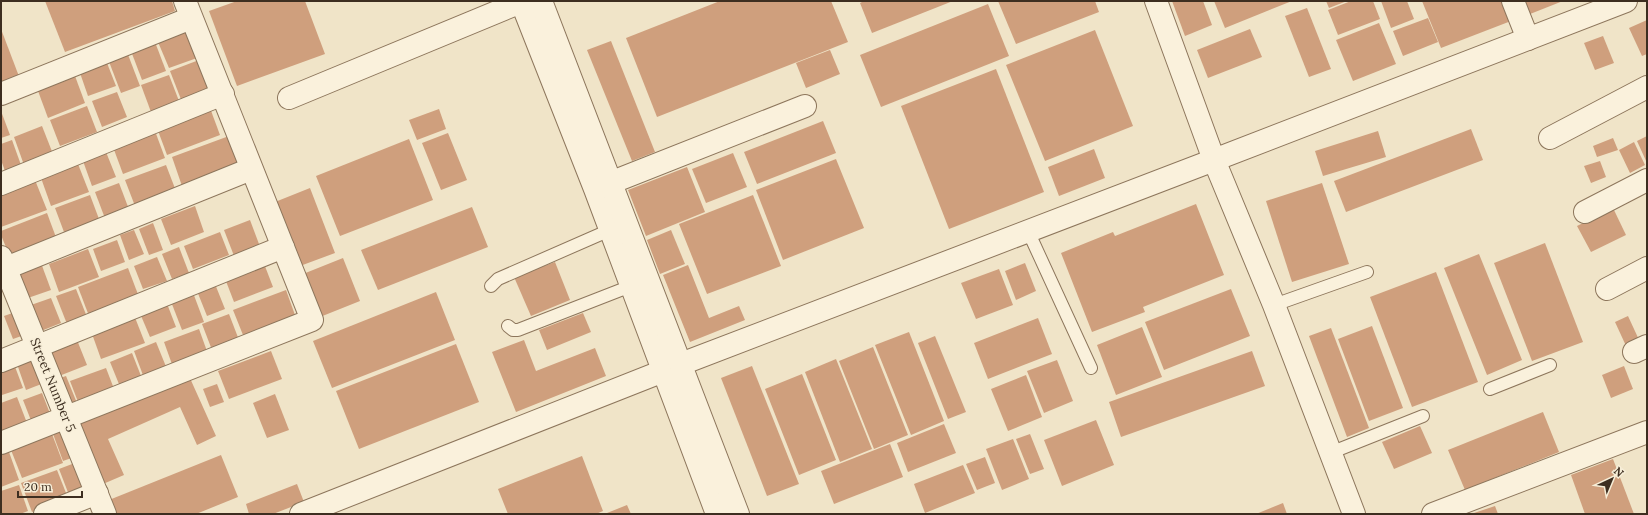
<svg xmlns="http://www.w3.org/2000/svg" width="1648" height="515" viewBox="0 0 1648 515" font-family="Lora,serif">
	<rect width="100%" height="100%" fill="#f0e4c8"/>
	<!-- building -->
	<g fill="#cf9f7d">
		<polygon points="45,1 172,1 175,11 65,52"/>
		<polygon points="237,1 305,1 325,54 237,86 209,11"/>
		<polygon points="720,1 831,1 848,42 657,117 626,38"/>
		<polygon points="864,1 953,1 872,33 860,3"/>
		<polygon points="998,1 1095,1 1099,12 1016,44"/>
		<polygon points="1172,1 1203,1 1212,25 1185,36"/>
		<polygon points="1214,1 1292,1 1225,28"/>
		<polygon points="1326,1 1347,1 1329,8"/>
		<polygon points="1351,1 1373,1 1380,19 1338,35 1328,10"/>
		<polygon points="1381,1 1407,1 1414,19 1391,28"/>
		<polygon points="1422,1 1503,1 1511,21 1441,48"/>
		<polygon points="1519,1 1563,1 1525,16"/>
		<polygon points="988,4 1009,56 881,107 860,55"/>
		<polygon points="1307,8 1331,69 1309,77 1285,16"/>
		<polygon points="1428,18 1438,42 1403,56 1393,31"/>
		<polygon points="1647,20 1647,54 1642,56 1629,28"/>
		<polygon points="1379,23 1396,64 1353,81 1336,40"/>
		<polygon points="1,29 20,79 1,86"/>
		<polygon points="1250,29 1262,57 1208,78 1197,50"/>
		<polygon points="1095,30 1133,126 1045,161 1006,65"/>
		<polygon points="187,31 197,58 169,68 158,42"/>
		<polygon points="1603,36 1614,63 1595,70 1584,43"/>
		<polygon points="611,41 655,152 632,161 587,50"/>
		<polygon points="155,42 166,71 142,80 131,51"/>
		<polygon points="830,50 840,74 806,88 796,63"/>
		<polygon points="127,52 140,86 121,93 108,59"/>
		<polygon points="199,60 211,91 182,102 170,71"/>
		<polygon points="107,63 116,86 88,96 80,73"/>
		<polygon points="996,69 1044,192 949,229 901,106"/>
		<polygon points="169,75 179,101 151,112 141,85"/>
		<polygon points="75,76 85,103 48,118 38,91"/>
		<polygon points="117,92 127,117 102,127 92,101"/>
		<polygon points="87,106 97,132 60,146 50,120"/>
		<polygon points="210,108 220,135 167,155 157,128"/>
		<polygon points="439,109 446,129 417,140 409,120"/>
		<polygon points="1,111 10,135 1,138"/>
		<polygon points="823,121 836,153 757,184 744,152"/>
		<polygon points="42,126 53,154 24,165 14,137"/>
		<polygon points="1471,129 1483,160 1346,212 1334,181"/>
		<polygon points="155,131 165,158 123,174 113,147"/>
		<polygon points="1378,131 1386,157 1323,176 1315,151"/>
		<polygon points="448,133 467,180 441,190 422,143"/>
		<polygon points="229,136 241,164 182,186 172,157"/>
		<polygon points="1647,136 1647,163 1637,141"/>
		<polygon points="1613,138 1618,150 1597,157 1593,146"/>
		<polygon points="409,139 433,200 340,236 316,176"/>
		<polygon points="12,140 21,165 5,171 1,160 1,144"/>
		<polygon points="1634,142 1645,165 1630,173 1619,150"/>
		<polygon points="1094,149 1105,178 1059,196 1048,167"/>
		<polygon points="106,152 116,177 92,186 83,161"/>
		<polygon points="733,153 747,187 706,203 692,169"/>
		<polygon points="836,159 864,228 783,260 756,190"/>
		<polygon points="1600,161 1606,177 1591,183 1584,166"/>
		<polygon points="78,164 89,192 51,206 41,178"/>
		<polygon points="166,165 176,191 135,206 125,180"/>
		<polygon points="687,167 705,212 646,236 628,190"/>
		<polygon points="35,180 47,210 1,227 1,193"/>
		<polygon points="119,183 130,212 106,221 95,192"/>
		<polygon points="1322,183 1349,264 1292,282 1266,201"/>
		<polygon points="310,188 335,253 300,266 275,202"/>
		<polygon points="90,195 99,219 64,232 55,208"/>
		<polygon points="753,195 781,266 707,294 679,224"/>
		<polygon points="1196,204 1224,275 1143,307 1145,312 1092,332 1061,253 1113,232 1115,236"/>
		<polygon points="195,206 204,232 171,245 161,219"/>
		<polygon points="472,207 488,247 378,290 361,250"/>
		<polygon points="1613,208 1626,235 1591,252 1577,226"/>
		<polygon points="47,213 57,240 10,257 1,235 1,231"/>
		<polygon points="250,220 262,252 236,261 224,230"/>
		<polygon points="153,223 163,250 149,255 139,229"/>
		<polygon points="134,230 144,254 129,260 120,235"/>
		<polygon points="671,230 685,264 660,274 647,240"/>
		<polygon points="220,232 229,255 193,269 184,246"/>
		<polygon points="117,240 125,262 101,271 93,249"/>
		<polygon points="1545,243 1583,342 1532,361 1494,263"/>
		<polygon points="179,247 189,273 172,279 162,254"/>
		<polygon points="88,249 99,277 59,292 49,264"/>
		<polygon points="1479,254 1522,360 1487,375 1444,268"/>
		<polygon points="157,257 167,281 143,289 134,266"/>
		<polygon points="343,258 360,301 320,317 303,274"/>
		<polygon points="263,261 273,287 234,302 224,276"/>
		<polygon points="555,262 570,300 531,316 514,277"/>
		<polygon points="41,263 51,290 25,299 15,273"/>
		<polygon points="1025,263 1036,291 1016,300 1005,271"/>
		<polygon points="688,265 709,318 739,306 745,320 690,342 663,275"/>
		<polygon points="128,268 139,297 89,316 78,287"/>
		<polygon points="999,269 1013,305 976,319 961,283"/>
		<polygon points="1436,272 1478,382 1412,407 1370,297"/>
		<polygon points="215,284 225,309 207,316 197,291"/>
		<polygon points="76,289 87,317 67,324 56,296"/>
		<polygon points="1231,289 1250,336 1164,370 1145,322"/>
		<polygon points="192,290 204,322 182,330 170,299"/>
		<polygon points="286,290 295,315 243,335 233,310"/>
		<polygon points="436,292 455,340 332,388 313,341"/>
		<polygon points="51,298 61,323 41,331 31,305"/>
		<polygon points="166,301 176,327 150,337 139,311"/>
		<polygon points="21,310 30,333 13,339 4,316"/>
		<polygon points="583,313 591,332 547,350 539,330"/>
		<polygon points="229,314 239,340 212,350 202,324"/>
		<polygon points="134,315 145,343 101,359 91,331"/>
		<polygon points="1628,316 1640,342 1627,348 1615,322"/>
		<polygon points="1038,318 1052,354 988,379 974,343"/>
		<polygon points="1372,326 1403,408 1369,421 1338,339"/>
		<polygon points="1142,327 1162,377 1116,395 1097,345"/>
		<polygon points="1331,328 1369,428 1347,437 1309,336"/>
		<polygon points="199,329 208,354 173,367 164,342"/>
		<polygon points="909,332 944,421 911,435 875,345"/>
		<polygon points="935,336 966,412 948,419 918,343"/>
		<polygon points="77,340 87,365 54,378 44,352"/>
		<polygon points="524,340 536,371 595,348 606,376 516,412 492,352"/>
		<polygon points="156,342 167,369 144,378 134,351"/>
		<polygon points="456,344 479,402 359,449 336,391"/>
		<polygon points="873,347 908,435 874,449 839,361"/>
		<polygon points="271,351 282,379 229,399 218,371"/>
		<polygon points="1252,351 1265,386 1121,437 1109,402"/>
		<polygon points="132,353 143,381 121,389 110,362"/>
		<polygon points="34,357 44,383 26,390 17,364"/>
		<polygon points="836,359 872,449 840,462 805,372"/>
		<polygon points="1057,360 1073,401 1044,413 1027,371"/>
		<polygon points="14,364 23,388 2,395 1,369"/>
		<polygon points="752,366 799,484 767,496 721,378"/>
		<polygon points="1624,366 1633,389 1611,398 1602,375"/>
		<polygon points="106,368 116,394 80,407 70,381"/>
		<polygon points="802,374 836,460 799,475 765,389"/>
		<polygon points="1026,375 1042,417 1008,431 991,389"/>
		<polygon points="66,376 77,403 64,408 54,380"/>
		<polygon points="189,376 216,436 197,445 180,407 108,439 124,475 103,484 77,425"/>
		<polygon points="217,384 224,402 210,407 203,389"/>
		<polygon points="42,393 51,416 32,423 23,400"/>
		<polygon points="275,394 289,430 267,438 253,403"/>
		<polygon points="17,397 27,423 1,433 1,403"/>
		<polygon points="1543,412 1559,452 1465,490 1448,450"/>
		<polygon points="1096,420 1114,465 1062,486 1044,440"/>
		<polygon points="944,424 956,453 908,472 897,443"/>
		<polygon points="1420,426 1432,453 1394,469 1382,442"/>
		<polygon points="70,428 80,455 63,461 53,434"/>
		<polygon points="52,434 63,463 22,478 11,450"/>
		<polygon points="1030,434 1044,469 1030,474 1016,439"/>
		<polygon points="1013,439 1029,479 1002,490 986,449"/>
		<polygon points="890,444 903,477 834,504 821,471"/>
		<polygon points="9,452 19,480 1,487 1,455"/>
		<polygon points="221,455 238,497 196,514 115,514 109,500"/>
		<polygon points="582,456 603,511 596,514 508,514 498,489"/>
		<polygon points="985,457 995,483 977,490 966,464"/>
		<polygon points="1613,459 1634,514 1585,514 1571,475"/>
		<polygon points="80,461 90,487 69,495 59,469"/>
		<polygon points="963,465 975,493 925,513 914,484"/>
		<polygon points="57,470 68,498 32,512 21,483"/>
		<polygon points="297,484 304,502 273,514 249,514 246,504"/>
		<polygon points="19,485 28,511 20,514 1,514 1,491"/>
		<polygon points="1283,503 1287,514 1256,514"/>
		<polygon points="627,505 631,514 608,514 607,513"/>
		<polygon points="1495,506 1498,514 1471,514"/>
	</g>
	<g fill="none" stroke-linecap="round" stroke-linejoin="round">
		<defs>
			<g id="service">
				<polyline points="1028,231 1091,368"/>
				<polyline points="491,286 498,279 610,230"/>
				<polyline points="1274,305 1367,272"/>
				<polyline points="508,326 513,330 518,330 631,286"/>
				<polyline points="1490,389 1550,365"/>
				<polyline points="1330,453 1423,416"/>
			</g>
			<g id="minor">
				<polyline points="1156,1 1214,160 1274,305 1354,514"/>
				<polyline points="1513,1 1528,39"/>
				<polyline points="1,94 191,18"/>
				<polyline points="289,98 521,2"/>
				<polyline points="1550,138 1647,87"/>
				<polyline points="610,183 805,106"/>
				<polyline points="1,184 223,94"/>
				<polyline points="1585,212 1647,180"/>
				<polyline points="1,257 105,514"/>
				<polyline points="1,270 251,169"/>
				<polyline points="1607,289 1647,268"/>
				<polyline points="1634,352 1647,346"/>
				<polyline points="1,361 283,247"/>
				<polyline points="1,443 312,320 185,1"/>
				<polyline points="45,514 97,493"/>
				<polyline points="301,514 681,364 1214,160 1626,1"/>
				<polyline points="1433,514 1647,432"/>
			</g>
			<g id="tertiary">
				<polyline points="521,1 595,189 717,514"/>
				<polyline points="541,1 738,514"/>
			</g>
		</defs>
		<!-- service casing -->
		<use href="#service" stroke="#8d765c" stroke-width="14"/>
		<!-- minor casing -->
		<use href="#minor" stroke="#8d765c" stroke-width="24"/>
		<!-- tertiary casing -->
		<use href="#tertiary" stroke="#8d765c" stroke-width="24"/>
		<!-- service -->
		<use href="#service" stroke="#faf1dc" stroke-width="12"/>
		<!-- minor -->
		<use href="#minor" stroke="#faf1dc" stroke-width="22"/>
		<!-- tertiary -->
		<use href="#tertiary" stroke="#faf1dc" stroke-width="22"/>
	</g>
	<g text-anchor="middle" dominant-baseline="central" stroke-width="3" stroke-linejoin="round" paint-order="stroke">
		<!-- street labels -->
		<g font-size="13" fill="#3d2e20" stroke="#f7eed8">
			<text transform="translate(53 385) rotate(68)">Street Number 5</text>
		</g>
	</g>
	<!-- border -->
	<rect width="1648" height="515" fill="none" stroke="#3d2e20" stroke-width="4"/>
	<!-- north arrow -->
	<g transform="translate(1612 479) rotate(44)" stroke="#f7eed8" stroke-width="3" paint-order="stroke">
	<path d="M0-3L7 15L0 10L-7 15Z" fill="#3d2e20"/>
	<text y="-6" font-size="11" font-weight="bold" text-anchor="middle" fill="#3d2e20">N</text>
	</g>
	<!-- scale -->
	<path d="M18 491v6h64v-6" fill="none" stroke="#3d2e20" stroke-width="2"/>
	<text x="24" y="491" font-size="12" fill="#3d2e20" stroke="#f7eed8" stroke-width="3" paint-order="stroke">20 m</text>
</svg>
